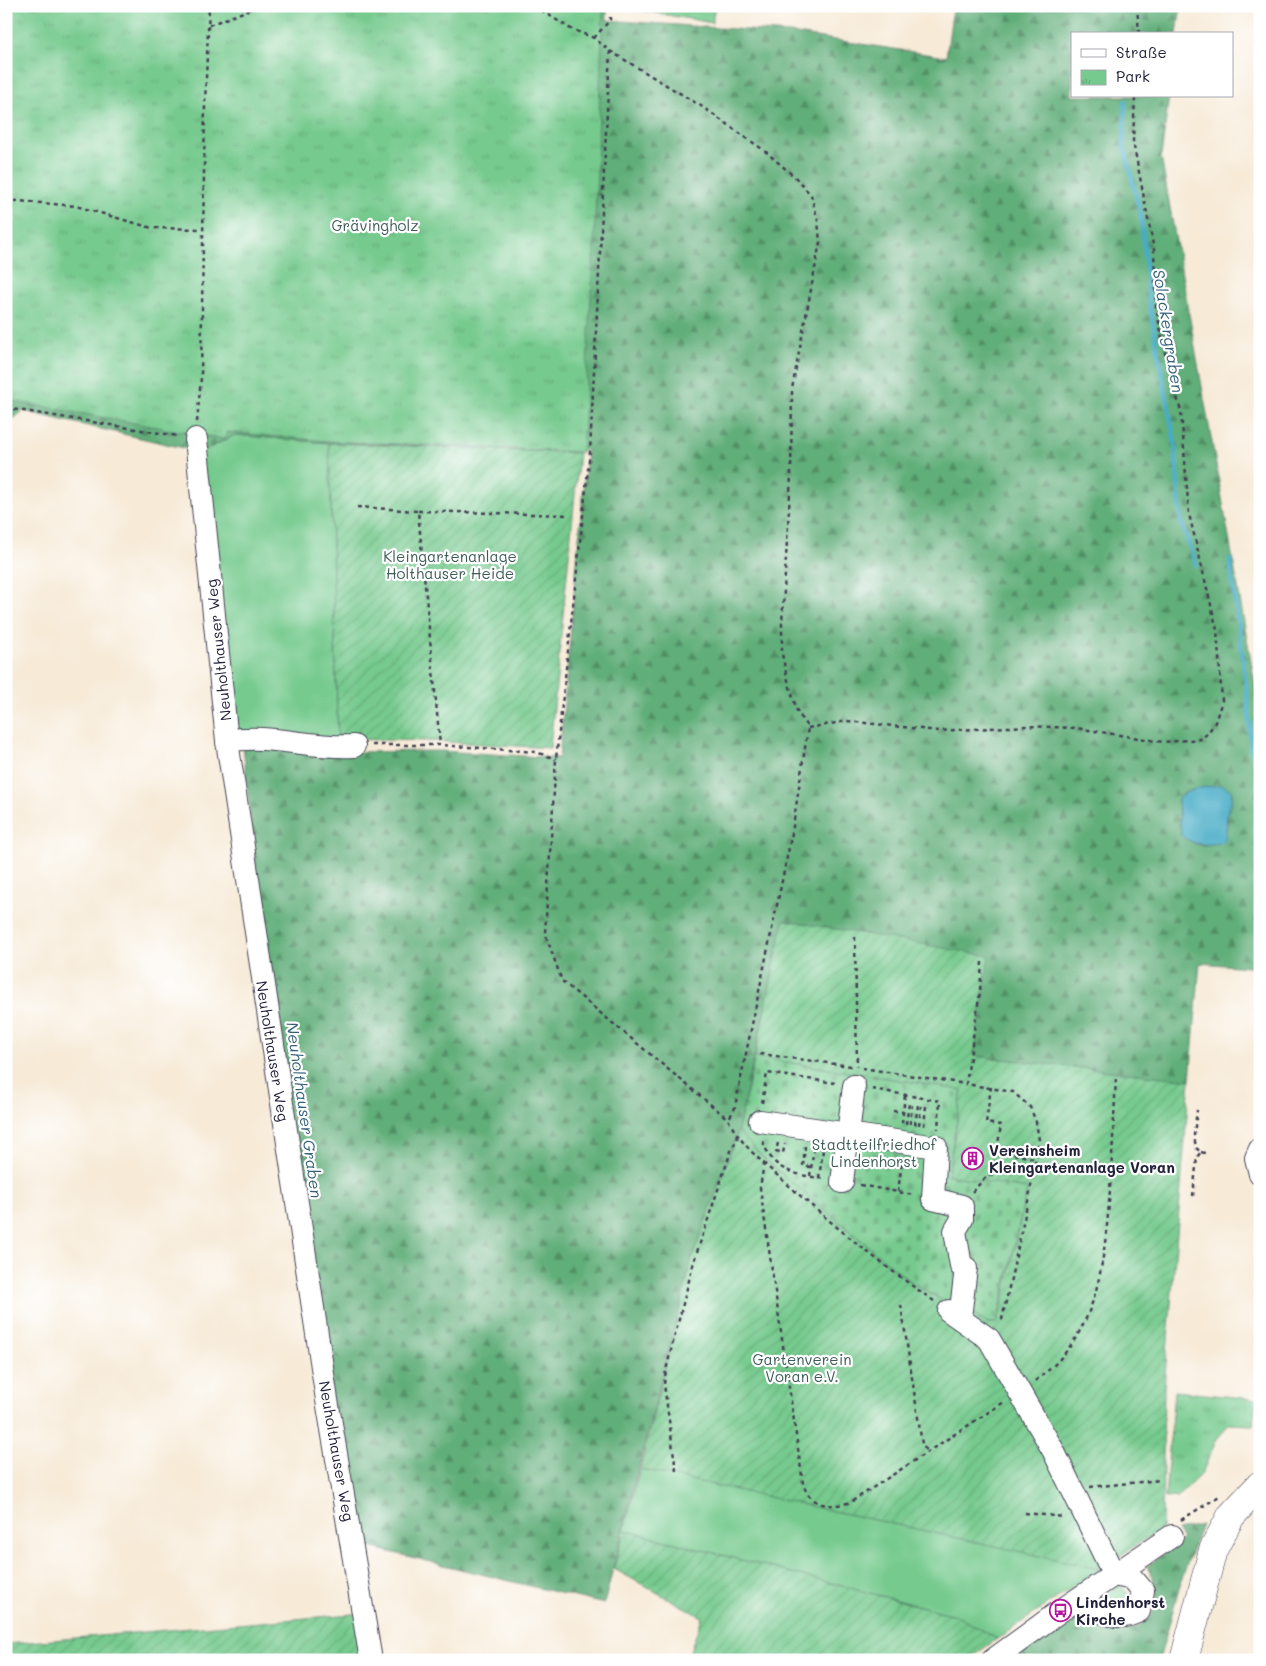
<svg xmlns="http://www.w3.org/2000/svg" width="1266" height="1666" viewBox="0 0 1266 1666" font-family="Mali,sans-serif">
	<defs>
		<pattern id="forest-firs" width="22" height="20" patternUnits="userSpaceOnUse" patternTransform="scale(1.25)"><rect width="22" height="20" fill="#60ae79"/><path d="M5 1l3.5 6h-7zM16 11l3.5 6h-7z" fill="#4f8d64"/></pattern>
		<pattern id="cemetery-stones" width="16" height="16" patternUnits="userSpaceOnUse" patternTransform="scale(1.25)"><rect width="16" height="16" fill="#76ca8e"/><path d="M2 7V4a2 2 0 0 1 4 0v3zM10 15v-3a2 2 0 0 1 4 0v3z" fill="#66ad7b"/></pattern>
		<pattern id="park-tufts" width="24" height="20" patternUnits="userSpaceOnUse" patternTransform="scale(1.25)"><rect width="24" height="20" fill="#76ca8e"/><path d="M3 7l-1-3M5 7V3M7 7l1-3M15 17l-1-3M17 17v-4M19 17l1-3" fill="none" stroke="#66ad7b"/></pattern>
		<pattern id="garden-furrows" width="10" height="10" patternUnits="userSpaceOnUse" patternTransform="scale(1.25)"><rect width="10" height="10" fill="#76ca8e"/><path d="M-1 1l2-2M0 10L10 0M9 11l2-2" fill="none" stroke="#66ad7b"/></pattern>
	</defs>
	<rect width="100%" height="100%" fill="#fff"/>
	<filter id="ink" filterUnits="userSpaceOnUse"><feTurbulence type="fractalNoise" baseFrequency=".02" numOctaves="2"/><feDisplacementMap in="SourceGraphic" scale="10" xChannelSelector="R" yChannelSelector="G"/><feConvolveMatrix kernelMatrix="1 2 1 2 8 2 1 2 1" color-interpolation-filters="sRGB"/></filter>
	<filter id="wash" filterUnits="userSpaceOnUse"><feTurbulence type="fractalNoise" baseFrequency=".0096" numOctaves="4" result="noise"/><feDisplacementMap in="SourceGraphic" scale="20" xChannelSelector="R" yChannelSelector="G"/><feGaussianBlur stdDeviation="1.12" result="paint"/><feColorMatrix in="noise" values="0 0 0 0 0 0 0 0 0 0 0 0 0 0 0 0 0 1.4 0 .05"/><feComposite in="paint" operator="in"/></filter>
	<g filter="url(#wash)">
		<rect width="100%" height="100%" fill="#f7ebd8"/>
		<!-- grass -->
		<g fill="#76ca8e" stroke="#4c7664">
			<polygon points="617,6 715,6 712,23"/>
			<polygon points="235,435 329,443 338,739 233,733 200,453"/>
			<polygon points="640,1469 1071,1562 1100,1569 997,1639 955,1615 624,1530"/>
			<polygon points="1119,1585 1126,1591 1130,1597 1125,1603 1109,1604 1096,1598"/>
		</g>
		<!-- forest -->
		<g fill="url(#forest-firs)" stroke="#41685a" fill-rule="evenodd">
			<path d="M 6,6 L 607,6 L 607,20 L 790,33 L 946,57 L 953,6 L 1181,6 L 1177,34 L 1072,34 L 1072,96 L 1169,96 L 1161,157 L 1260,711 L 1260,968 L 1200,963 L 1190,1080 L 973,1056 L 784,921 L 738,1131 L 692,1259 L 604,1604 L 353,1543 L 268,991 L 243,746 L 337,752 L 441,751 L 559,758 L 587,450 L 329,443 L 235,435 L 201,452 L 23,411 L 6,425 ZM 1185,792 L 1232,802 L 1227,813 L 1228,826 L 1213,844 L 1195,844 L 1181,835 L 1178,799 Z"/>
			<path d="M 1201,1525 L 1182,1578 L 1159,1660 L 1015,1660 L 1047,1634 L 1076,1616 C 1092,1622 1113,1633 1129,1629 C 1163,1621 1160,1590 1147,1566 L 1183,1539 L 1177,1530 Z"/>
		</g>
		<!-- cemetery -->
		<polygon fill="url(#cemetery-stones)" stroke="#4c7664" points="755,1057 962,1090 948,1174 1027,1189 997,1323 988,1323 946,1303 907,1279 762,1157 738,1131"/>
		<!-- park -->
		<g fill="url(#park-tufts)" stroke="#4c7664">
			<polygon points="6,6 603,6 594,245 582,452 327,441 227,432 224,439 6,400"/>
			<polygon points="1174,1391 1256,1399 1253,1425 1228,1424 1215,1443 1202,1473 1177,1497 1165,1498"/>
		</g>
		<!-- garden -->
		<g fill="url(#garden-furrows)" stroke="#4c7664">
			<polygon points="329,443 579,453 550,748 430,741 338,739"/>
			<polygon points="784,920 989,956 974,1056 1190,1080 1164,1387 1162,1528 1100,1569 640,1469 692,1259 738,1131 762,1157 907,1279 946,1303 988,1323 997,1323 1002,1307 1027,1189 948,1175 962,1090 755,1057"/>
			<polygon points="624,1530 955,1615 997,1639 967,1660 687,1660 702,1617 614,1569"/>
			<polygon points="364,1613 371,1660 6,1660 6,1644"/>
		</g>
		<!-- water -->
		<path fill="#46acc6" stroke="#346780" d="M 1222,785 L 1231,790 C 1233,804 1229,802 1227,814 C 1226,823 1227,832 1224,842 C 1209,845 1194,847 1181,835 L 1178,799 C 1190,787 1206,787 1222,785 Z"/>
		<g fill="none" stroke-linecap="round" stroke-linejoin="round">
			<!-- stream -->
			<g stroke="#46acc6" stroke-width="4.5">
				<polyline points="1125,101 1124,146 1141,216 1149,302 1175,444 1181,522 1196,565"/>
				<path d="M 1230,560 C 1237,624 1249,687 1251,751"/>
			</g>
		</g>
	</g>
	<g filter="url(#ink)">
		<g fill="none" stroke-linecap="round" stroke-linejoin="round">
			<defs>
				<g id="minor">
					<polyline points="196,439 227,741 327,1400 371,1660"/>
					<path d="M 227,741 C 270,733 311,749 354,746"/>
					<polyline points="760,1121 936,1147 933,1199 962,1206 962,1219 955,1231 961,1266 966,1268 960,1318"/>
					<polyline points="1260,1149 1256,1158 1260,1174"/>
					<polyline points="842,1182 854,1086"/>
					<polyline points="949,1311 989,1339 1053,1450 1114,1575"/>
					<path d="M 1077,1600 C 1098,1610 1117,1624 1139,1611 L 1143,1591 L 1133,1579 L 1114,1575"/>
					<polyline points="993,1660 1060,1611 1172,1536"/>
				</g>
				<polyline id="major" points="1184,1660 1213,1550 1231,1516 1260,1485"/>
			</defs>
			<!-- minor casing -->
			<use href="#minor" stroke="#424053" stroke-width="24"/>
			<!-- major casing -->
			<use href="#major" stroke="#424053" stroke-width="29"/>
			<!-- path -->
			<g stroke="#424053" stroke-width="2.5" stroke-dasharray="4 4" stroke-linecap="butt">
				<polyline points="535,6 569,28 594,38 610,51 701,106 765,151 796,178 811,195 818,221 820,242 792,389 791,476 782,623 782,654 787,677 797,711 808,728 792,833 734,1111 728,1119"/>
				<polyline points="1137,6 1139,34"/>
				<polyline points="209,25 259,6"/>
				<polyline points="594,38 610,20 610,17"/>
				<path d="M 610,51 L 590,452 L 556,759 L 545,933 L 562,981 L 728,1119 C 741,1146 765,1164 787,1184 C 834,1226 883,1266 934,1301"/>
				<polyline points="6,200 76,206 152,228 203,229"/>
				<polyline points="6,408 178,436"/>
				<polyline points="197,422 201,378 205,103 209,6"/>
				<polyline points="357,507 418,511 440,745"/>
				<polyline points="418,511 568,515"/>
				<polyline points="808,728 847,721 939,731 1026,726 1076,728 1163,742 1202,739 1214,725 1222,701 1217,630 1189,514 1181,411 1167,363 1156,307 1154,250 1133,141 1135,96"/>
				<polyline points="372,745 440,745 536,752 556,759"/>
				<polyline points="855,937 857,1067"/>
				<polyline points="982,962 980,991 966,1084 1013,1092 1030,1107 1036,1122 1039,1140 1030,1192 1001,1324"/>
				<polyline points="760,1054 851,1066"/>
				<polyline points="862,1068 966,1084"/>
				<polyline points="872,1089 940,1101 938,1129"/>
				<polyline points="762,1103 767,1073 835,1083"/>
				<polyline points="893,1111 903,1112"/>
				<polyline points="902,1123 905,1095"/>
				<polyline points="906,1124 909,1104"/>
				<polyline points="910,1124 912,1105"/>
				<polyline points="915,1125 918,1105"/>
				<polyline points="919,1125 921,1106"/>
				<polyline points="924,1126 926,1106"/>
				<path d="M 763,1141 C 773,1173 795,1174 825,1179"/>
				<polyline points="778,1143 776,1151 783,1153 785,1144"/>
				<polyline points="805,1146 803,1166 811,1167"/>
				<polyline points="990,1149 1037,1159"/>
				<polyline points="1201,1152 1208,1154"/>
				<path d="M 764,1163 L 760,1188 L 803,1483 C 809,1506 830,1509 851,1502 L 1004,1402"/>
				<polyline points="810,1176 814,1148"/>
				<polyline points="819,1178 823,1150"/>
				<polyline points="860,1185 914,1195"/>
				<polyline points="898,1192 902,1161"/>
				<polyline points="972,1192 988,1175 993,1176 1001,1125 986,1123 991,1087"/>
				<polyline points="1193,1196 1197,1157 1201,1152 1196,1148 1194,1135 1197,1110"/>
				<polyline points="901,1305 922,1444 927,1452"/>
				<path d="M 1035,1381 C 1096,1337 1103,1272 1109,1203 C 1112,1161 1114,1119 1116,1077"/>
				<polyline points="1255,1405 1260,1406"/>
				<polyline points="676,1471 664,1384 666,1370 694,1261 731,1151 738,1137"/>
				<polyline points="1090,1487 1161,1480"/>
				<polyline points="1025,1513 1064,1517"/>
				<polyline points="1181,1520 1221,1495"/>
			</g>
			<!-- minor -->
			<use href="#minor" stroke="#fff" stroke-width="22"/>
			<!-- major -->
			<use href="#major" stroke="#fff" stroke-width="28"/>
		</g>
	</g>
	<!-- icons -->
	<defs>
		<symbol id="building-ring" viewBox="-11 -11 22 22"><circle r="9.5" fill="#fff" stroke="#b5179e" stroke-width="1.5"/><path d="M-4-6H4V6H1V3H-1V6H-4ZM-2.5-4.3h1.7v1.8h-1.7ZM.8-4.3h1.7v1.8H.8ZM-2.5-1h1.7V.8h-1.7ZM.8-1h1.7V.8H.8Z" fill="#b5179e"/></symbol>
		<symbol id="bus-ring" viewBox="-11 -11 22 22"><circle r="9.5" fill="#fff" stroke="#b5179e" stroke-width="1.5"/><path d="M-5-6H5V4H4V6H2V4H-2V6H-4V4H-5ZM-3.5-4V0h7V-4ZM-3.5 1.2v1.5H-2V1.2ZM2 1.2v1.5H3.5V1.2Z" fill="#b5179e"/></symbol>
	</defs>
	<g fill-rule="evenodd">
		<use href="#building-ring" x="960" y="1146" width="25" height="25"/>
		<use href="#bus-ring" x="1048" y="1598" width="25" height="25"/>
	</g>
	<g text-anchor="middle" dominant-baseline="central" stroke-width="4.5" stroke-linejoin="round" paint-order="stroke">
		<!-- park labels -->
		<g font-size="15" fill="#3f5d58" stroke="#fff">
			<text x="375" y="225">Grävingholz</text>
			<text x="450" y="556">Kleingartenanlage<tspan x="450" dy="17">Holthauser Heide</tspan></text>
			<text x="874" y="1144">Stadtteilfriedhof<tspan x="874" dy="17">Lindenhorst</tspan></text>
			<text x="802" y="1359">Gartenverein<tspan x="802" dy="17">Voran e.V.</tspan></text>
		</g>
		<!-- street labels -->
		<g font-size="15" fill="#22223b" stroke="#fff">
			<text transform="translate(218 650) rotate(-96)">Neuholthauser Weg</text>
			<text transform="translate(273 1051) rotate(81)">Neuholthauser Weg</text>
			<text transform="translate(337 1451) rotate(80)">Neuholthauser Weg</text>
		</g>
		<!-- poi labels -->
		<g font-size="15" font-weight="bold" fill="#22223b" stroke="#fff" text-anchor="start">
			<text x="989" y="1150">Vereinsheim<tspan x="989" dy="17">Kleingartenanlage Voran</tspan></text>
			<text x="1076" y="1602">Lindenhorst<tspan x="1076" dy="17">Kirche</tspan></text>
		</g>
		<!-- water labels -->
		<g font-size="16" font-style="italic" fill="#32607a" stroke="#fff">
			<text transform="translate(1169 331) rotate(81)">Solackergraben</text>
			<text transform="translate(305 1110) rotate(82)">Neuholthauser Graben</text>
		</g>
	</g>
	<!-- margin -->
	<rect width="1266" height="1666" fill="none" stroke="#fff" stroke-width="25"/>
	<!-- legend -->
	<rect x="1071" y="32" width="162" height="65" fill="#ffffff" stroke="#a7a7b1"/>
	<rect x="1081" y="49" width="25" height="8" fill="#ffffff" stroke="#a7a7b1"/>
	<text x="1116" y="58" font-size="15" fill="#22223b">Straße</text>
	<rect x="1081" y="70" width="25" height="15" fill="url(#park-tufts)" stroke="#a7a7b1"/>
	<text x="1116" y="82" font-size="15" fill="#22223b">Park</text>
</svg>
